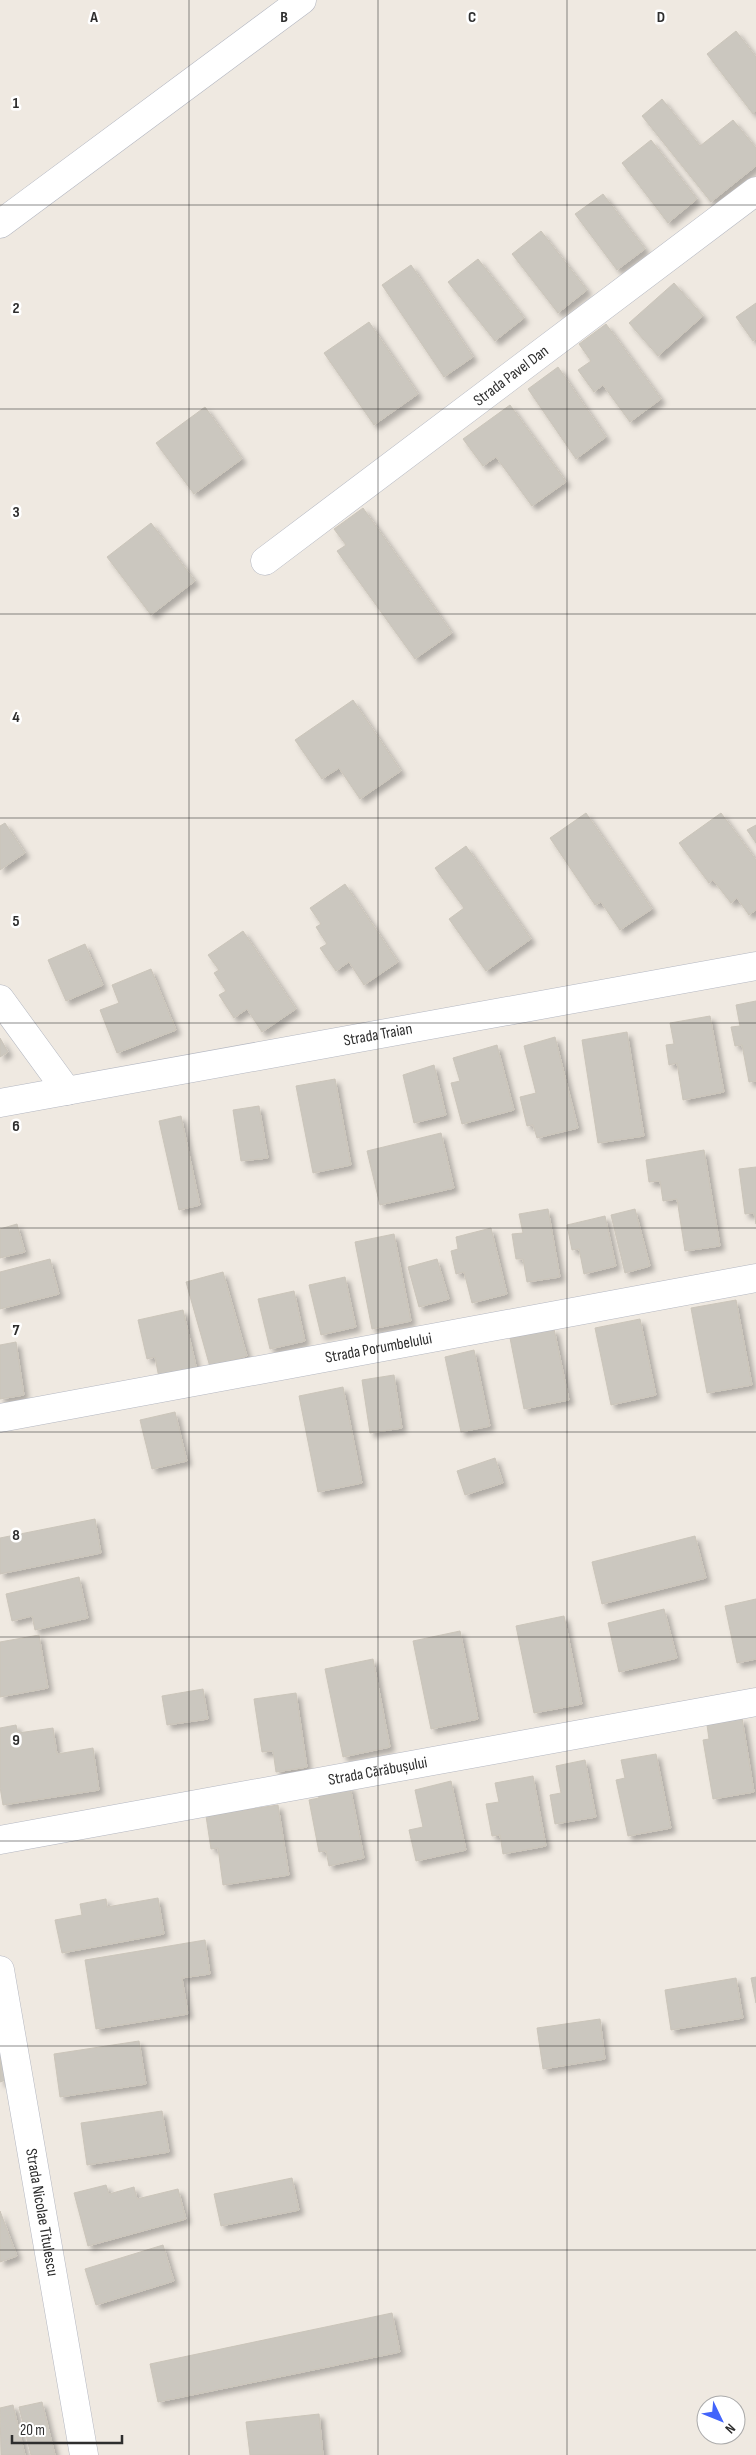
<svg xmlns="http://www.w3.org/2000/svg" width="756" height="2455" viewBox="0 0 756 2455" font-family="'Sofia Sans Condensed',sans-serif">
	<defs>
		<filter id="shadow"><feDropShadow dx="4.5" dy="4.5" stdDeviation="2.5" flood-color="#0004"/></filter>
	</defs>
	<rect width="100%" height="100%" fill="#efe9e1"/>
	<!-- building -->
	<g fill="#cbc7bf" stroke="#cbc5ba" filter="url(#shadow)">
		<polygon points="736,31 756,57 756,111 753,114 707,54"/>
		<polygon points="662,99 700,146 733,120 756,148 756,166 711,202 642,116"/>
		<polygon points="651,140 697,199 668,223 622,163"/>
		<polygon points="603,194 645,249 617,270 575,214"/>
		<polygon points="541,231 587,290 558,313 512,254"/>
		<polygon points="478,259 524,318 495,341 448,282"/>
		<polygon points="411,265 473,357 444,377 382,285"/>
		<polygon points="674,283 703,316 658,356 629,323"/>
		<polygon points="756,303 756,339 753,341 736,317"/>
		<polygon points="369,322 418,394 374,425 324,353"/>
		<polygon points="606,324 661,399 630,422 603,385 594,392 578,370 591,361 579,344"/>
		<polygon points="558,367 606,437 576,459 528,389"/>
		<polygon points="510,405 566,482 532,506 496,457 483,466 463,439"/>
		<polygon points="205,407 242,459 194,494 156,443"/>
		<polygon points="363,508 452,633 415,659 337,551 346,545 334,529"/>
		<polygon points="151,523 195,581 151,615 107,557"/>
		<polygon points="353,700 401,771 360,799 339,768 322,779 295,740"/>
		<polygon points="586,813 652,909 620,930 601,902 595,905 550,838"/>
		<polygon points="721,813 756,860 756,910 749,915 737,898 731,903 713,880 709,883 679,843"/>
		<polygon points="5,823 25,853 0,870 0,826"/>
		<polygon points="756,825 756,843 747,830"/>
		<polygon points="466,846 531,939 486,971 449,919 464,908 435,868"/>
		<polygon points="345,884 398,962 364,985 349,962 336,971 320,948 327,944 316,927 321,924 310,908"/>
		<polygon points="243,931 296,1009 262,1032 247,1009 234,1018 219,995 226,991 214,973 219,970 208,955"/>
		<polygon points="85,944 103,985 66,1001 48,960"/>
		<polygon points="151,969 176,1030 117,1053 100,1010 119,1003 112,985"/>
		<polygon points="756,1001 756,1081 749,1082 742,1045 735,1046 731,1027 740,1026 736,1005"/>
		<polygon points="710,1016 724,1092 683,1100 677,1063 669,1065 666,1045 674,1044 670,1023"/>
		<polygon points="627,1032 644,1136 598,1143 582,1040"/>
		<polygon points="555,1037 578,1128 537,1138 533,1125 527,1126 520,1097 536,1093 524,1046"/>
		<polygon points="0,1038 8,1052 0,1057"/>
		<polygon points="497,1045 514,1110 462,1124 451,1083 460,1081 453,1058"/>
		<polygon points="434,1065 446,1115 414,1123 403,1075"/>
		<polygon points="335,1079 351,1165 313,1173 296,1086"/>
		<polygon points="259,1106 268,1158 241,1161 233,1110"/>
		<polygon points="181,1116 200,1205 179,1210 159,1121"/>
		<polygon points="441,1133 454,1188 380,1205 367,1151"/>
		<polygon points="704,1150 720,1246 685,1251 677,1199 663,1201 660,1181 649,1182 646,1160"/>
		<polygon points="756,1167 756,1224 754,1213 745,1214 739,1169"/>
		<polygon points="548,1209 560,1277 527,1282 523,1259 516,1259 512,1234 523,1233 519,1214"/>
		<polygon points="635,1209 650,1266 625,1273 611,1215"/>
		<polygon points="605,1216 616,1266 584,1274 579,1249 572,1250 567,1225"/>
		<polygon points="17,1224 25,1252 0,1258 0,1229"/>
		<polygon points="491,1228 507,1294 472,1303 464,1272 456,1274 451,1251 458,1249 456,1237"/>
		<polygon points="394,1234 411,1321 372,1329 355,1242"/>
		<polygon points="50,1259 59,1294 0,1309 0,1272"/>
		<polygon points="437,1259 449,1299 419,1307 408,1267"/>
		<polygon points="223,1272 247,1356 210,1367 186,1282"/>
		<polygon points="345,1277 356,1327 321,1335 309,1285"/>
		<polygon points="294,1291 305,1341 270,1349 258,1299"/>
		<polygon points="736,1300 752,1385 707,1393 691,1308"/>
		<polygon points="183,1310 197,1370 159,1378 155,1357 147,1359 138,1320"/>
		<polygon points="640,1319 656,1395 611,1405 595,1328"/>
		<polygon points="554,1329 569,1400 524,1409 510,1338"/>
		<polygon points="16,1342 24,1395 0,1399 0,1345"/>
		<polygon points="474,1350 490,1426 461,1432 445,1357"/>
		<polygon points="394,1375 402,1428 370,1433 362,1380"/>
		<polygon points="343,1387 362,1483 318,1492 299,1396"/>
		<polygon points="175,1412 187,1461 152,1469 140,1420"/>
		<polygon points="495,1458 503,1483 465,1495 457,1471"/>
		<polygon points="95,1519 101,1553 0,1574 0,1538"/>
		<polygon points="695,1536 706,1578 602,1604 592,1562"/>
		<polygon points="79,1577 88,1618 35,1630 32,1616 12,1621 6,1594"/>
		<polygon points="756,1599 756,1659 737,1663 725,1606"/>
		<polygon points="664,1609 677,1658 619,1672 608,1623"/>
		<polygon points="564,1616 582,1704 534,1713 516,1626"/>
		<polygon points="460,1631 478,1719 431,1729 413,1641"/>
		<polygon points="39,1635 48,1688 0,1697 0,1642"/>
		<polygon points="373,1659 390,1747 343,1757 325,1669"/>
		<polygon points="203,1689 208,1719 167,1725 162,1696"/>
		<polygon points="296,1693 307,1767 276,1772 273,1751 262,1752 254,1699"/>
		<polygon points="742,1718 754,1792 713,1799 703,1740 709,1739 707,1725"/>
		<polygon points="16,1725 18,1733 53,1728 57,1754 93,1748 99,1790 3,1805 0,1787 0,1728"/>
		<polygon points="656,1754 671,1828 628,1836 616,1780 625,1778 621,1760"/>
		<polygon points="585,1760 596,1817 555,1824 550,1795 561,1793 556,1766"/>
		<polygon points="533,1776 546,1846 503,1854 500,1835 492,1836 486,1804 499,1802 495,1783"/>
		<polygon points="451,1781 466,1850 416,1861 409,1830 423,1827 415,1790"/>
		<polygon points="350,1786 364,1858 329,1866 326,1851 319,1852 309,1800 319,1798 318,1791"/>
		<polygon points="278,1805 289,1875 223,1885 218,1848 211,1849 206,1816"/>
		<polygon points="158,1898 164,1934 62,1953 55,1920 82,1915 80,1904 106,1899 107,1907"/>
		<polygon points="205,1940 210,1974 182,1978 188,2014 96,2029 85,1960"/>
		<polygon points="756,1977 756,2003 751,1978"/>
		<polygon points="736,1978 743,2018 671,2030 665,1990"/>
		<polygon points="600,2019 605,2059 543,2069 537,2028"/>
		<polygon points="139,2041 146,2084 60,2097 54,2054"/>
		<polygon points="0,2054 9,2079 0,2082"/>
		<polygon points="162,2111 169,2152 87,2165 81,2123"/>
		<polygon points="292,2178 299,2210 221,2226 214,2194"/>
		<polygon points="106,2185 109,2194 134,2187 137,2199 178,2189 186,2219 88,2246 74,2193"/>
		<polygon points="0,2211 17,2256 0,2262"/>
		<polygon points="163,2245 174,2281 96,2305 85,2269"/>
		<polygon points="392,2313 400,2352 158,2402 150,2364"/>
		<polygon points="42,2402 55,2455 31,2455 19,2407"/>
		<polygon points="13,2405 25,2455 1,2455 0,2408"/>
		<polygon points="319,2414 323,2455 250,2455 246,2422"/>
	</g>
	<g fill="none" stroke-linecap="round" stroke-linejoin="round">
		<defs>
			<g id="street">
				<polyline points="0,224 302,0"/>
				<path id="s1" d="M 265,561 L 756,191"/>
				<polyline points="0,999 67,1091"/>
				<path id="s2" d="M 0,1103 L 756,966"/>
				<path id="s3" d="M 0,1418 L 756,1278"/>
				<path id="s4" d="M 0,1840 L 756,1702"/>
				<path id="s5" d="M 0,1970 L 84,2455"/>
			</g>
		</defs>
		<!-- street casing -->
		<use href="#street" stroke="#b4b7c1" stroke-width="29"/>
		<!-- street -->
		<use href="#street" stroke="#fff" stroke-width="28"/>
	</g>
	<!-- grid -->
	<path fill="none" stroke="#2e2e2e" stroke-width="1" stroke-opacity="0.55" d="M 189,0 L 189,2455M 378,0 L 378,2455M 567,0 L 567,2455M 0,205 L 756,205M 0,409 L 756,409M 0,614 L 756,614M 0,818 L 756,818M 0,1023 L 756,1023M 0,1228 L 756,1228M 0,1432 L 756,1432M 0,1637 L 756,1637M 0,1841 L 756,1841M 0,2046 L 756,2046M 0,2250 L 756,2250"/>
	<g text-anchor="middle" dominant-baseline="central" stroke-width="5" stroke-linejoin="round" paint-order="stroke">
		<!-- street labels -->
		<g font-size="16" fill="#2e2e2e" stroke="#fff">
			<text stroke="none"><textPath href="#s1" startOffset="308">Strada Pavel Dan</textPath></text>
			<text stroke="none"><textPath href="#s2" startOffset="384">Strada Traian</textPath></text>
			<text stroke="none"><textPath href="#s3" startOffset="385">Strada Porumbelului</textPath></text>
			<text stroke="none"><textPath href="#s4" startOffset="384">Strada Cărăbușului</textPath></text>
			<text stroke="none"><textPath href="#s5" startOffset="246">Strada Nicolae Titulescu</textPath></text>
		</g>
	</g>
	<g font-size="16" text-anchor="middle" font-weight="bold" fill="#2e2e2e" stroke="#fff" stroke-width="5" stroke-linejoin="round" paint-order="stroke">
		<text x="94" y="22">A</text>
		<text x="284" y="22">B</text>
		<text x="472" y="22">C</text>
		<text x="661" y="22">D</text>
		<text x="16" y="108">1</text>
		<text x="16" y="313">2</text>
		<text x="16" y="517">3</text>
		<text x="16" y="722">4</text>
		<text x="16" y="926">5</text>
		<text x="16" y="1131">6</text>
		<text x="16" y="1335">7</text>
		<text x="16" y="1540">8</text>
		<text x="16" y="1745">9</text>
	</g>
	<!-- north arrow -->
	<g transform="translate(721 2420) rotate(133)"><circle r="24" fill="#ffffff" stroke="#ababab"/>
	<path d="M0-4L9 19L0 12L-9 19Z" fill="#4264fb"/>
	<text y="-8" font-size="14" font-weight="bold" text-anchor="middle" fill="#2e2e2e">N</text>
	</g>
	<!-- scale -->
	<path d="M12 2435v8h110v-8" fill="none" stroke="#2e2e2e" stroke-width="2.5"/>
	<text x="20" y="2435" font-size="15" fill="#2e2e2e" stroke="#ffffff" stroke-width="4" paint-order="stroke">20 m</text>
</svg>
